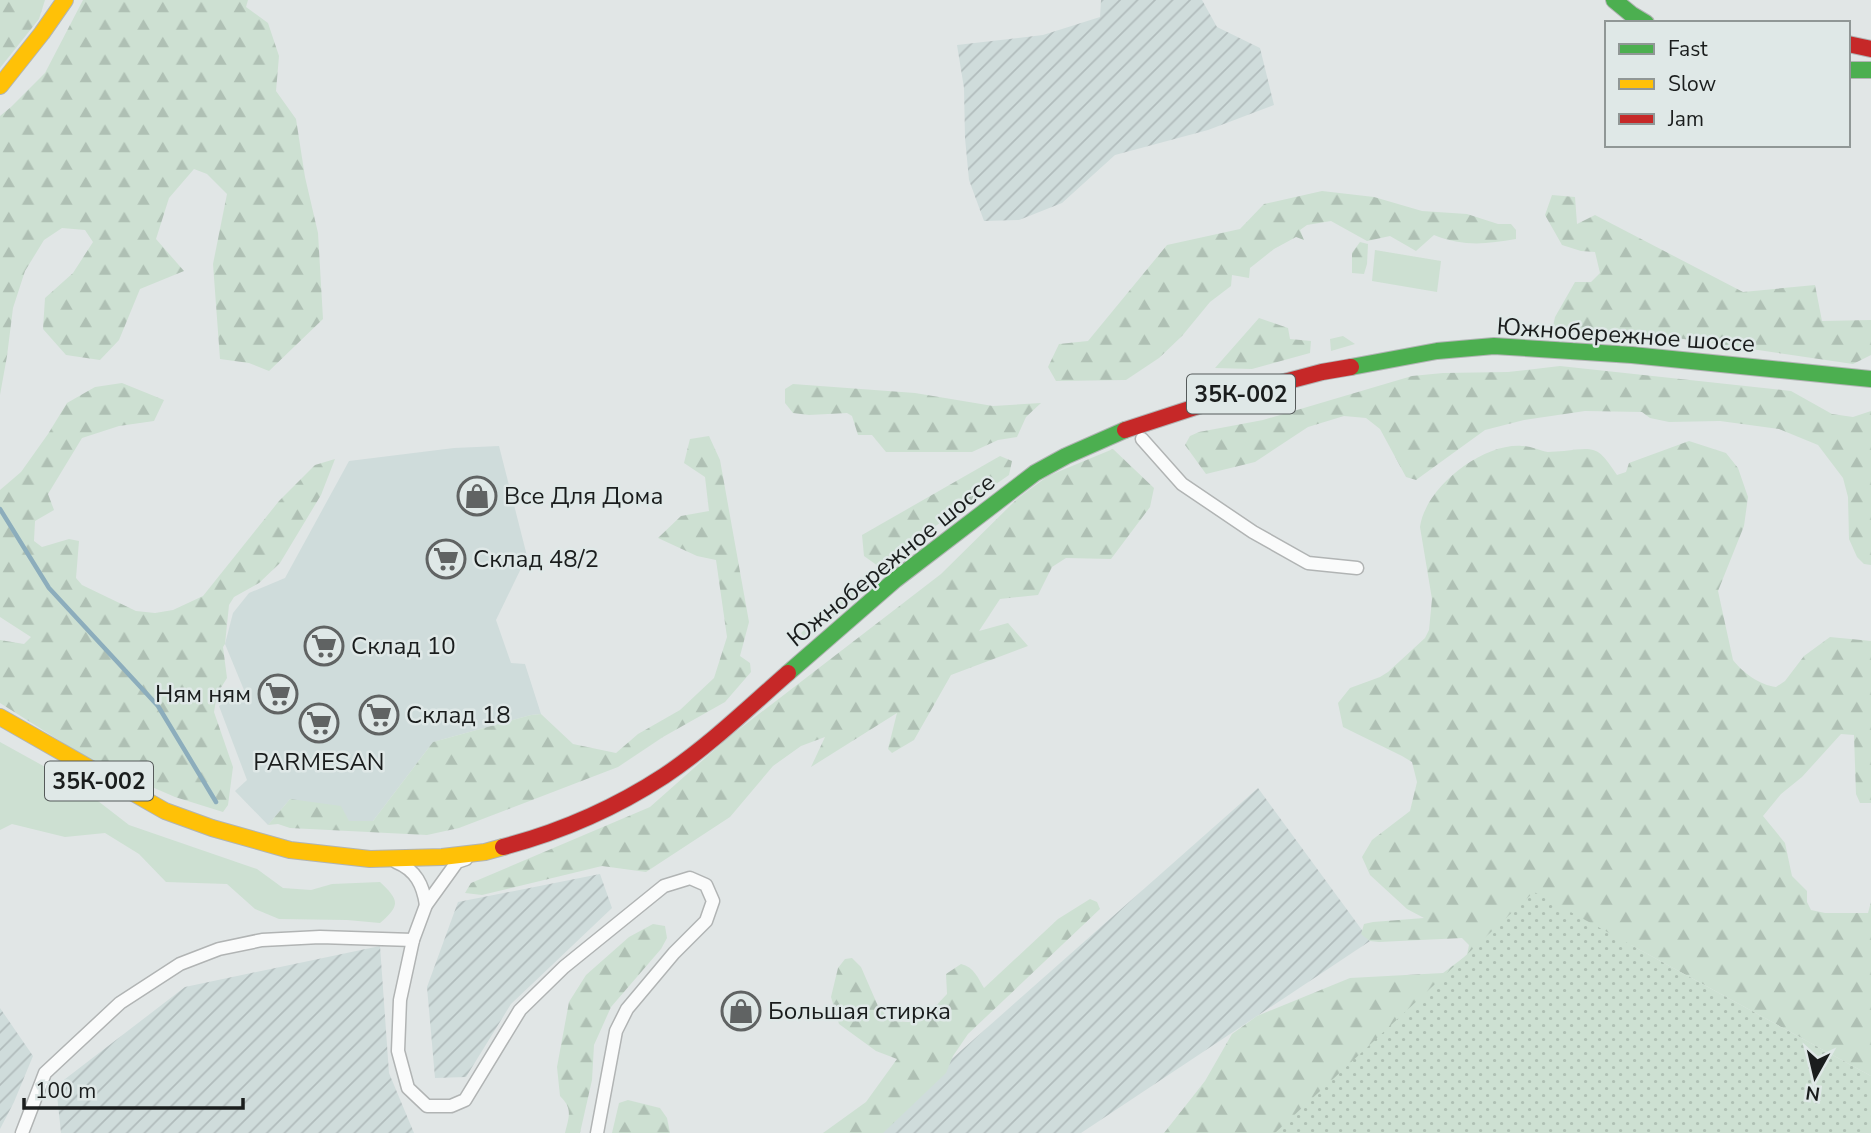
<svg xmlns="http://www.w3.org/2000/svg" width="1871" height="1133" viewBox="0 0 1871 1133" font-family="'Nunito Sans',sans-serif">
	<defs>
		<pattern id="industrial-furrows" width="10" height="10" patternUnits="userSpaceOnUse" patternTransform="scale(1.75)"><rect width="10" height="10" fill="#cfdcdb"/><path d="M-1 1l2-2M0 10L10 0M9 11l2-2" fill="none" stroke="#b1bcbc"/></pattern>
		<pattern id="forest-firs" width="22" height="20" patternUnits="userSpaceOnUse" patternTransform="scale(1.75)"><rect width="22" height="20" fill="#cde0d2"/><path d="M5 1l3.5 6h-7zM16 11l3.5 6h-7z" fill="#afc0b4"/></pattern>
		<pattern id="park-dots" width="8" height="8" patternUnits="userSpaceOnUse" patternTransform="scale(1.75)"><rect width="8" height="8" fill="#cde0d2"/><path d="M2 2h.1M6 6h.1" fill="none" stroke="#afc0b4" stroke-width="1.8" stroke-linecap="round"/></pattern>
	</defs>
	<rect width="100%" height="100%" fill="#e1e6e6"/>
	<!-- built -->
	<polygon fill="#cfdcdb" points="499,446 527,556 496,620 511,663 525,664 541,714 531,715 433,742 373,821 349,821 290,799 268,825 235,791 247,780 219,706 244,690 225,644 233,613 249,593 285,578 349,461 454,448"/>
	<!-- industrial -->
	<g fill="url(#industrial-furrows)">
		<polygon points="1101,0 1202,0 1217,27 1260,48 1274,105 1208,130 1115,155 1062,203 1019,220 984,221 969,180 965,138 964,88 957,45 1043,35 1100,17"/>
		<polygon points="1258,788 1370,941 1081,1133 868,1133"/>
		<polygon points="600,874 612,908 511,1004 466,1077 435,1078 427,987 458,902"/>
		<polygon points="380,946 389,1073 414,1133 61,1133 56,1086 185,987"/>
		<polygon points="0,1008 33,1056 14,1102 0,1129"/>
	</g>
	<!-- green -->
	<g fill="#cde0d2">
		<polygon points="1375,250 1441,261 1437,292 1372,281"/>
		<polygon points="1343,336 1355,344 1331,351 1330,339"/>
		<polygon points="863,578 869,585 806,639 801,633"/>
		<path d="M 0,742 L 76,784 L 129,825 L 257,869 L 283,888 L 311,890 L 332,884 L 380,882 C 399,900 401,905 380,923 L 347,920 L 279,919 L 255,909 L 227,884 L 166,882 L 139,854 L 105,833 L 65,837 L 12,824 L 0,830 Z"/>
	</g>
	<!-- forest -->
	<g fill="url(#forest-firs)">
		<polygon points="0,0 45,0 39,19 0,68"/>
		<polygon points="83,0 248,0 246,7 268,23 279,56 276,91 296,119 305,177 318,233 323,319 269,371 249,363 220,359 213,264 227,194 207,174 194,169 169,198 156,239 184,271 140,289 119,340 100,360 66,355 43,329 45,298 73,273 93,242 85,230 62,228 44,240 25,271 13,308 7,356 0,395 0,116 11,107 45,73"/>
		<path d="M 1322,191 L 1374,197 L 1422,211 L 1467,214 L 1498,224 L 1511,224 L 1516,230 L 1516,239 C 1486,244 1464,247 1434,235 L 1416,251 L 1390,236 L 1367,241 L 1331,221 L 1307,225 L 1300,230 L 1304,240 L 1296,237 L 1274,249 L 1250,268 L 1249,278 L 1232,275 L 1231,286 L 1210,302 L 1182,336 L 1159,358 L 1126,380 L 1056,381 L 1048,367 L 1059,344 L 1088,341 L 1167,245 L 1240,229 L 1264,204 Z"/>
		<polygon points="1552,195 1575,197 1577,224 1595,215 1743,292 1815,285 1822,321 1871,320 1871,355 1853,364 1670,337 1552,331 1555,317 1575,282 1591,282 1600,273 1595,252 1581,251 1562,245 1545,215"/>
		<polygon points="1360,242 1368,244 1367,264 1364,274 1352,273 1352,253"/>
		<polygon points="1259,318 1288,328 1290,339 1311,341 1310,353 1252,369 1215,368"/>
		<polygon points="1560,366 1791,391 1832,414 1853,417 1871,411 1871,565 1864,564 1857,557 1849,539 1848,497 1843,478 1818,445 1779,429 1720,421 1669,422 1650,418 1642,412 1585,411 1524,420 1485,430 1416,480 1406,477 1380,429 1366,418 1344,416 1308,427 1255,462 1206,474 1185,445 1190,436 1199,432 1263,420 1412,376 1443,373 1508,372"/>
		<polygon points="122,383 164,400 154,421 119,426 82,438 48,494 54,510 35,521 34,541 42,547 69,539 79,541 76,578 82,585 136,611 155,613 173,610 203,596 279,501 315,465 335,459 321,495 280,563 259,583 234,597 229,605 225,644 223,647 227,678 217,694 214,712 233,767 228,805 223,812 175,797 92,761 0,703 0,640 24,644 31,637 0,617 0,490 21,472 48,434 67,403 95,387"/>
		<polygon points="793,384 915,393 993,406 1041,403 1026,417 1017,437 998,440 972,452 886,452 872,435 858,435 852,416 847,413 809,415 793,413 785,403 785,389"/>
		<polygon points="709,436 720,460 749,622 740,656 750,663 751,672 725,702 663,737 618,767 459,828 427,835 290,828 278,824 268,825 290,799 341,806 349,821 373,821 433,742 531,715 541,714 573,744 616,753 638,734 680,710 714,678 727,637 716,560 697,556 658,538 681,516 709,511 705,477 684,463 690,439"/>
		<path d="M 1689,441 L 1726,453 L 1738,468 L 1748,497 L 1744,526 L 1718,591 L 1733,660 C 1743,673 1760,685 1776,687 L 1785,681 L 1804,656 L 1830,637 L 1871,641 L 1871,803 L 1860,803 L 1856,794 L 1854,735 L 1841,734 L 1802,777 L 1781,794 L 1763,816 L 1785,843 L 1792,876 L 1807,891 L 1807,902 L 1811,910 L 1825,913 L 1868,913 L 1871,902 L 1871,1076 L 1631,945 L 1588,1133 L 1164,1133 L 1205,1081 L 1232,1034 L 1257,1016 L 1350,978 L 1443,973 L 1467,955 L 1469,945 L 1462,938 L 1379,942 L 1370,941 L 1361,934 L 1364,924 L 1373,922 L 1424,918 L 1407,909 L 1370,875 L 1362,857 L 1372,840 L 1410,811 L 1417,782 L 1412,762 L 1402,756 L 1343,727 L 1338,703 L 1350,688 L 1380,677 L 1388,672 L 1425,638 L 1429,630 L 1432,599 L 1420,527 C 1425,488 1482,443 1522,446 C 1531,446 1540,451 1548,452 C 1553,452 1559,451 1564,451 C 1597,447 1598,447 1617,475 L 1626,472 L 1629,463 Z"/>
		<polygon points="1113,449 1154,488 1150,507 1111,559 1066,558 1052,567 1038,595 1000,599 979,631 1008,623 1028,646 951,675 914,740 892,753 888,749 897,713 811,767 825,737 801,746 773,766 730,817 646,872 602,866 482,895 465,893 471,883 650,807 729,737 941,574 1018,498 1048,476"/>
		<polygon points="1000,456 1012,461 1009,475 878,566 864,556 862,535"/>
		<path d="M 1090,899 L 1097,902 L 1100,909 L 968,1034 L 953,1056 L 946,1073 L 883,1133 L 823,1133 L 866,1102 L 897,1059 L 876,1051 L 839,1024 L 831,997 L 838,968 L 845,959 L 852,958 L 861,967 L 878,1006 L 891,1021 L 909,1022 L 932,1010 L 947,994 L 946,974 L 961,964 C 974,967 978,978 984,988 L 1058,919 Z"/>
		<path d="M 653,924 L 665,926 L 667,938 L 661,949 L 611,1007 L 594,1045 L 592,1080 L 580,1133 L 565,1133 C 569,1116 573,1109 560,1096 L 557,1067 L 569,1002 L 586,975 L 629,937 Z"/>
		<polygon points="628,1100 660,1108 667,1118 670,1133 612,1133 619,1103"/>
	</g>
	<!-- park -->
	<polygon fill="url(#park-dots)" points="1534,892 1871,1076 1871,1133 1275,1133"/>
	<g fill="none" stroke-linecap="round" stroke-linejoin="round">
		<!-- stream -->
		<polyline stroke="#8cadbc" stroke-width="4.5" points="0,509 49,588 158,706 216,802"/>
		<defs>
			<g id="street">
				<polyline points="1142,439 1182,484 1253,532 1308,563 1357,568"/>
				<polyline points="466,859 457,862 426,905 413,940 400,1000 398,1051 408,1088 427,1106 451,1106 465,1100 520,1010 564,967 664,886 690,878 706,885 713,901 706,921 674,953 627,1009 616,1031 597,1133"/>
				<path d="M 396,862 C 416,870 423,885 426,905"/>
				<polyline points="22,1133 45,1073 120,1003 180,964 219,949 262,940 320,937 413,940"/>
			</g>
			<g id="fast">
				<polyline points="1614,0 1631,14 1646,23"/>
				<polyline points="1848,70 1871,70"/>
				<polyline points="1351,367 1437,351 1494,346 1632,355 1871,379"/>
				<polyline points="788,673 895,580 1035,473 1066,456 1125,430"/>
			</g>
			<g id="slow">
				<polyline points="0,86 42,33 65,0"/>
				<polyline points="0,717 165,811 212,828 290,850 370,859 442,857 485,852 503,847"/>
			</g>
			<g id="jam">
				<polyline points="1848,44 1871,49"/>
				<polyline points="1125,430 1220,399 1322,372 1351,367"/>
				<path d="M 503,847 C 560,832 615,808 664,776 C 709,746 748,708 788,673"/>
			</g>
		</defs>
		<!-- street casing -->
		<use href="#street" stroke="#b1b4b4" stroke-width="15"/>
		<!-- fast casing -->
		<use href="#fast" stroke="#b1b4b4" stroke-width="18"/>
		<!-- slow casing -->
		<use href="#slow" stroke="#b1b4b4" stroke-width="18"/>
		<!-- jam casing -->
		<use href="#jam" stroke="#b1b4b4" stroke-width="18"/>
		<!-- street -->
		<use href="#street" stroke="#fafbfb" stroke-width="12"/>
		<!-- fast -->
		<use href="#fast" stroke="#4caf50" stroke-width="16"/>
		<!-- slow -->
		<use href="#slow" stroke="#ffc107" stroke-width="16"/>
		<!-- jam -->
		<use href="#jam" stroke="#c62828" stroke-width="16"/>
	</g>
	<!-- icons -->
	<defs>
		<symbol id="shop-ring" viewBox="-11 -11 22 22"><circle r="9.5" fill="#dfe8e7" stroke="#606363" stroke-width="1.5"/><path d="M-5-2.5h2.3a2.7 3.5 0 0 1 5.4 0H5L5.5 6h-11ZM-1.5-2.5h3a1.5 2.3 0 0 0-3 0Z" fill="#606363"/></symbol>
		<symbol id="supermarket-ring" viewBox="-11 -11 22 22"><circle r="9.5" fill="#dfe8e7" stroke="#606363" stroke-width="1.5"/><path d="M-6-5.5h2.5l.6 2H6L4.5 2H-2.5L-4.4-4H-6ZM-1.5 3.2a1.3 1.3 0 1 0 .1 0ZM3 3.2a1.3 1.3 0 1 0 .1 0Z" fill="#606363"/></symbol>
	</defs>
	<g fill-rule="evenodd">
		<use href="#shop-ring" x="455" y="474" width="44" height="44"/>
		<use href="#supermarket-ring" x="424" y="537" width="44" height="44"/>
		<use href="#supermarket-ring" x="302" y="624" width="44" height="44"/>
		<use href="#supermarket-ring" x="256" y="672" width="44" height="44"/>
		<use href="#supermarket-ring" x="357" y="693" width="44" height="44"/>
		<use href="#supermarket-ring" x="297" y="701" width="44" height="44"/>
		<use href="#shop-ring" x="719" y="989" width="44" height="44"/>
	</g>
	<g text-anchor="middle" dominant-baseline="central" stroke-width="5" stroke-linejoin="round" paint-order="stroke">
		<!-- shield labels -->
		<g fill="#dfe8e7" stroke="#555a5a" stroke-width="2">
			<rect x="1187" y="374.5" width="108" height="39" rx="5"/>
			<rect x="45" y="761.5" width="108" height="39" rx="5"/>
		</g>
		<g font-size="23" font-weight="bold" fill="#1a1d1d">
			<text x="1241" y="394">35К-002</text>
			<text x="99" y="781">35К-002</text>
		</g>
		<!-- street labels -->
		<g font-size="24" fill="#1a1d1d" stroke="#dfe8e7">
			<text transform="translate(1626 335) rotate(4)">Южнобережное шоссе</text>
			<text transform="translate(891 560) rotate(-39)">Южнобережное шоссе</text>
		</g>
		<!-- poi labels -->
		<g font-size="24" fill="#1a1d1d" stroke="#dfe8e7" text-anchor="start">
			<text x="504" y="496">Все Для Дома</text>
			<text x="473" y="559">Склад 48/2</text>
			<text x="351" y="646">Склад 10</text>
			<text x="251" y="694" text-anchor="end">Ням ням</text>
			<text x="406" y="715">Склад 18</text>
			<text x="319" y="762" text-anchor="middle">PARMESAN</text>
			<text x="768" y="1011">Большая стирка</text>
		</g>
	</g>
	<!-- legend -->
	<rect x="1605" y="21" width="245" height="126" fill="#dfe8e7" stroke="#909796" stroke-width="2"/>
	<rect x="1619" y="44" width="35" height="10" fill="#4caf50" stroke="#909796" stroke-width="2"/>
	<text x="1668" y="56" font-size="21" fill="#1a1d1d">Fast</text>
	<rect x="1619" y="79" width="35" height="10" fill="#ffc107" stroke="#909796" stroke-width="2"/>
	<text x="1668" y="91" font-size="21" fill="#1a1d1d">Slow</text>
	<rect x="1619" y="114" width="35" height="10" fill="#c62828" stroke="#909796" stroke-width="2"/>
	<text x="1668" y="126" font-size="21" fill="#1a1d1d">Jam</text>
	<!-- north arrow -->
	<g transform="translate(1815 1077) rotate(188)" stroke="#dfe8e7" stroke-width="5" paint-order="stroke">
	<path d="M0-5L12 26L0 18L-12 26Z" fill="#1a1d1d"/>
	<text y="-10" font-size="19" font-weight="bold" text-anchor="middle" fill="#1a1d1d">N</text>
	</g>
	<!-- scale -->
	<path d="M24 1098v10h219v-10" fill="none" stroke="#1a1d1d" stroke-width="3.5"/>
	<text x="35" y="1098" font-size="21" fill="#1a1d1d" stroke="#dfe8e7" stroke-width="5" paint-order="stroke">100 m</text>
</svg>
